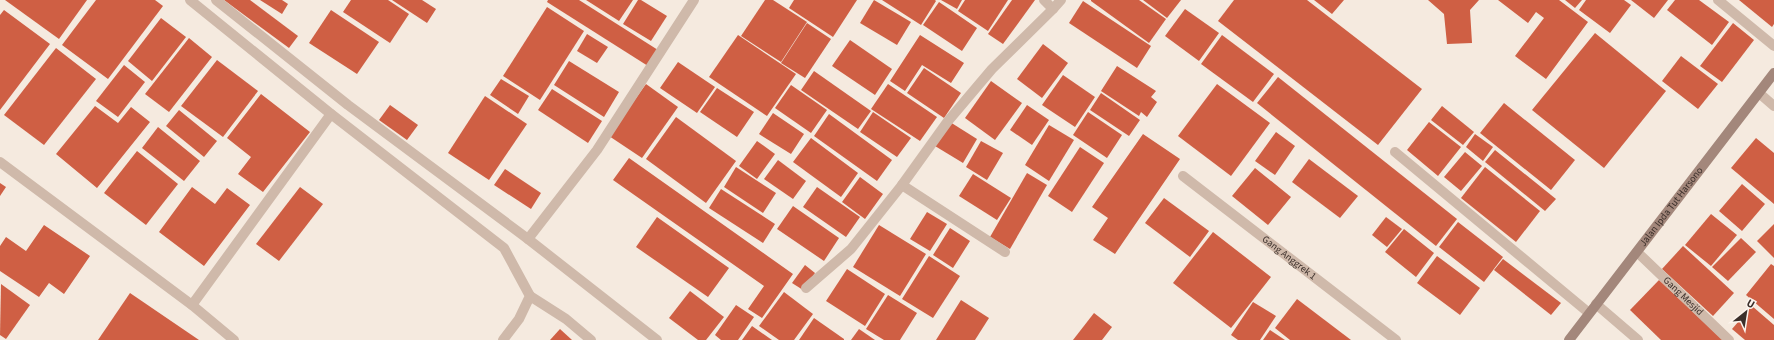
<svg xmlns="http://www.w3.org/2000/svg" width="1774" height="340" viewBox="0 0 1774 340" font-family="'Source Sans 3',sans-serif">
	<rect width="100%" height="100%" fill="#f5eadf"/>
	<!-- building -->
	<g fill="#cf5f44">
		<polygon points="5,0 87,0 59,39"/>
		<polygon points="96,0 155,0 163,6 108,79 62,45"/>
		<polygon points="224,0 250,0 298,36 289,48"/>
		<polygon points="260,0 282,0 288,4 282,14"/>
		<polygon points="351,0 388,0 409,14 390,43 343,12"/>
		<polygon points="392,0 422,0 436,9 427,23"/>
		<polygon points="548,0 579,0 658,50 648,66 547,2"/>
		<polygon points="586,0 633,0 619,21"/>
		<polygon points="638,0 641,0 667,16 651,41 623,24"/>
		<polygon points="765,0 773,0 807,22 781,62 741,36"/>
		<polygon points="794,0 857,0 833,37 789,8"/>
		<polygon points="874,0 911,22 897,45 860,23"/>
		<polygon points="882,0 935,0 936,1 921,25"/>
		<polygon points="941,0 962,0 957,9"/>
		<polygon points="965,0 1008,0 988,31 958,11"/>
		<polygon points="1012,0 1035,0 1003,44 988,34"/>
		<polygon points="1091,0 1139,0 1166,19 1149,43 1091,1"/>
		<polygon points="1143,0 1181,0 1167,18"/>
		<polygon points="1234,0 1307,0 1422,89 1378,145 1218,21"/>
		<polygon points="1314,0 1344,0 1332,14"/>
		<polygon points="1428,0 1479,0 1470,10 1472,43 1447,44 1444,14"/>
		<polygon points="1498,0 1559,0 1588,22 1546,79 1515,56 1544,18 1536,12 1528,23"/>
		<polygon points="1565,0 1582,0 1575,8"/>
		<polygon points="1586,0 1624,0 1631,5 1610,33 1579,10"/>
		<polygon points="1631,0 1668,0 1654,18"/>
		<polygon points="1675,0 1699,0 1729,22 1712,45 1667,10"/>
		<polygon points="1739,0 1774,0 1774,24 1772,27"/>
		<polygon points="1083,1 1151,46 1137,68 1069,23"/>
		<polygon points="939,2 977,28 962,51 923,25"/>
		<polygon points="547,7 584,31 540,100 503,76"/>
		<polygon points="1185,9 1219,33 1199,61 1165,36"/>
		<polygon points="4,10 50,44 0,110 0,15"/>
		<polygon points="331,10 379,42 357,74 309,43"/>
		<polygon points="161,18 186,37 152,81 128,61"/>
		<polygon points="807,23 831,39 805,78 781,63"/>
		<polygon points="1733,23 1754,40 1722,82 1700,66"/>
		<polygon points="1595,33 1666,91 1604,168 1532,110"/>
		<polygon points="587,34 608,47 597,63 577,51"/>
		<polygon points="738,35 796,74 767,116 709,77"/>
		<polygon points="920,35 964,63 951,83 922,65 905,91 890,81"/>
		<polygon points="1222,35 1274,74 1253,102 1201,64"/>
		<polygon points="189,38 212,57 169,112 145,94"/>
		<polygon points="850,40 892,69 875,95 832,66"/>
		<polygon points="1043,44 1068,63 1042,98 1017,79"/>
		<polygon points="56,48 96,79 44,145 4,115"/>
		<polygon points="1681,56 1718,84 1698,109 1662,81"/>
		<polygon points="217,60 258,91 223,137 181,106"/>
		<polygon points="569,61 619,92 604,117 554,85"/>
		<polygon points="678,62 715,87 697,113 660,88"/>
		<polygon points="124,65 145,82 118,117 96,101"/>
		<polygon points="1117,66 1156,91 1151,97 1157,102 1147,117 1141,112 1139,116 1101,91"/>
		<polygon points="924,68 961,93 944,118 907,93"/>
		<polygon points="814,71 871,111 858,129 801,90"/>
		<polygon points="1063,75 1095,97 1075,127 1042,105"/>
		<polygon points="1278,77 1457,219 1436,246 1257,103"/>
		<polygon points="501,79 529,96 518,114 490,95"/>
		<polygon points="991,81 1022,103 995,140 965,118"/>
		<polygon points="646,84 678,107 642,158 609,136"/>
		<polygon points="888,84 937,117 920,141 871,109"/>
		<polygon points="1217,84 1270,123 1231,176 1178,136"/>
		<polygon points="791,85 827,110 811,133 775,108"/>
		<polygon points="717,88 754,112 737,137 700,112"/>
		<polygon points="552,89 602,121 588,143 538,110"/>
		<polygon points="1101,93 1140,120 1129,136 1090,110"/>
		<polygon points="261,94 310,132 263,192 238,174 251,157 227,138"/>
		<polygon points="485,96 527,124 489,180 448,153"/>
		<polygon points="1504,103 1575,160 1551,190 1480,133"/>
		<polygon points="390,105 418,125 407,140 379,120"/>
		<polygon points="1027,105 1049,120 1032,145 1010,130"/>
		<polygon points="95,106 118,123 131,107 150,122 97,188 56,154"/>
		<polygon points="1442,106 1474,132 1463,145 1431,120"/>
		<polygon points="179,110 217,141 204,157 166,126"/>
		<polygon points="873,112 911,138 897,157 860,132"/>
		<polygon points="1088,112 1122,135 1107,158 1073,135"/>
		<polygon points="773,113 804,134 791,154 759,134"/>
		<polygon points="829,114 892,160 877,181 814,136"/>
		<polygon points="676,117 736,161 706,203 646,159"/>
		<polygon points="950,122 977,139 963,163 935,146"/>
		<polygon points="1429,122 1461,147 1438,176 1407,150"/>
		<polygon points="1049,125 1074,140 1049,181 1025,165"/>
		<polygon points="158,127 200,161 184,181 142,148"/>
		<polygon points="1276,132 1295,146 1275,175 1255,161"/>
		<polygon points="1143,134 1180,159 1115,254 1093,240 1108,218 1092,207"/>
		<polygon points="1475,134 1493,147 1483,161 1466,147"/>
		<polygon points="811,138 858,173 841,197 793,162"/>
		<polygon points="1756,138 1774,153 1774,204 1731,168"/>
		<polygon points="757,141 775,154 757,179 739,166"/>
		<polygon points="981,141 1003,153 987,180 966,167"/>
		<polygon points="1080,147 1104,163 1072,212 1048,196"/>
		<polygon points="1495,150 1556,199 1545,211 1485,162"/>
		<polygon points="137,151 178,184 146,225 104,193"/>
		<polygon points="1465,152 1482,166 1461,191 1444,177"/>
		<polygon points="629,158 793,274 762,318 748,309 764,286 613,180"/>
		<polygon points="1309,159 1358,196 1340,218 1292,182"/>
		<polygon points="778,160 806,181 793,199 764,179"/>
		<polygon points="736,167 776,193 763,213 724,187"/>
		<polygon points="1485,167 1540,211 1516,242 1461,198"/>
		<polygon points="1255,168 1291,197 1268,225 1232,196"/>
		<polygon points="505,169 541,193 531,209 494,185"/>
		<polygon points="1027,173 1047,185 1010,249 990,237"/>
		<polygon points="973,174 1011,198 997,220 959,196"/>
		<polygon points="860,177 883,194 865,219 842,202"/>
		<polygon points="0,183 6,187 0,196"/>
		<polygon points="1742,184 1765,204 1742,231 1719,211"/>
		<polygon points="192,187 215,204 227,188 250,205 204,266 159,232"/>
		<polygon points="300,187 323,204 279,261 256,244"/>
		<polygon points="817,187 860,217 846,237 803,207"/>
		<polygon points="721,189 775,224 763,243 709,208"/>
		<polygon points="1164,198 1209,231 1190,257 1145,223"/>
		<polygon points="793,206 839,238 824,261 777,229"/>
		<polygon points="927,212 947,224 930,251 910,239"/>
		<polygon points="1711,214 1737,235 1711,266 1685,245"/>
		<polygon points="657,217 729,268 708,297 636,247"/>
		<polygon points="1386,217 1402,229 1387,247 1372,235"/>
		<polygon points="1458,222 1503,257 1484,282 1439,247"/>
		<polygon points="1774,224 1774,258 1757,241"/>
		<polygon points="44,225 90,256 64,294 49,283 39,297 0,271 0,246 6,237 26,251"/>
		<polygon points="879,225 926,254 900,296 853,267"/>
		<polygon points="950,228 970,241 953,268 933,255"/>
		<polygon points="1404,229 1434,253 1416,277 1385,252"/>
		<polygon points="1213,232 1271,277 1231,328 1173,283"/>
		<polygon points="1741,238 1756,252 1728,281 1712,267"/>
		<polygon points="1683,246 1734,293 1713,316 1662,269"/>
		<polygon points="929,256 960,276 933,318 902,299"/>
		<polygon points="1437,256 1480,288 1460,315 1417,283"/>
		<polygon points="1503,259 1561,303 1551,315 1494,270"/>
		<polygon points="1771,264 1774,266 1774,319 1746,295"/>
		<polygon points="805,265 815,273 803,290 792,283"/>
		<polygon points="847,269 885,294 865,326 826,301"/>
		<polygon points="1659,280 1723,340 1661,340 1630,310"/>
		<polygon points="1,284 30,305 6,339 0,335"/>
		<polygon points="690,291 724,317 706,340 698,340 669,318"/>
		<polygon points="784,292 813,314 794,340 779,340 759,326"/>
		<polygon points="130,293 199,340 98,340"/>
		<polygon points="888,295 917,313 900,340 884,340 866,329"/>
		<polygon points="1297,299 1351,340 1290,340 1275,328"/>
		<polygon points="961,300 989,318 975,340 936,340"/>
		<polygon points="1253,302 1276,316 1260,340 1238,340 1231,335"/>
		<polygon points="736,305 754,317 738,340 721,340 715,335"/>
		<polygon points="1752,306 1774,325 1774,340 1745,340 1732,329"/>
		<polygon points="1094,313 1112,327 1102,340 1073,340"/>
		<polygon points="814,318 844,339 844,340 799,340"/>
		<polygon points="752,326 772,340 742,340"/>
		<polygon points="560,329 572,340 550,340"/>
		<polygon points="859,329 875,340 851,340"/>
		<polygon points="1270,330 1285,340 1263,340"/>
	</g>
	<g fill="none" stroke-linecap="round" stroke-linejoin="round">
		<!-- street -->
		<g stroke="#cfb9aa" stroke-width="10">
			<polyline points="190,0 331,114 504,248 530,296 519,319 503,340"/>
			<polyline points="216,0 348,105 528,239 657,340"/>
			<polyline points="1044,0 1053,9 1061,0"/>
			<polyline points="1718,0 1774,46"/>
			<polyline points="1759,93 1774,106"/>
			<polyline points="1395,152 1589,313"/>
			<polyline points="0,162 192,305 234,340"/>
			<path id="s1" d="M 1183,176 L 1396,340"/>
			<polyline points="902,185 1005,252"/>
			<polyline points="528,239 597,150 694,0"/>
			<path id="s2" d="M 1637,252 L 1729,340"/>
			<polyline points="806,288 851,249 902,185 948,121 992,69 1053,9"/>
			<polyline points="530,296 566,319 591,340"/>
			<polyline points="1596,304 1638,340"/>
			<polyline points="192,305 331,114"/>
		</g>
		<!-- secondary -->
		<path stroke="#a3877b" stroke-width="10" id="s3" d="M 1569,340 L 1774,73"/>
	</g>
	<g text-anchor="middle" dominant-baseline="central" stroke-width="3" stroke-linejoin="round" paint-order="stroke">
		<!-- street labels -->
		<g font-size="10" fill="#3b2f2a" stroke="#fcf4ed">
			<text stroke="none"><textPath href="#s3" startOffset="168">Jalan Ipda Tut Harsono</textPath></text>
			<text stroke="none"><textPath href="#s1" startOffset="134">Gang Anggrek 1</textPath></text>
			<text stroke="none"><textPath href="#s2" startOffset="64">Gang Mesjid</textPath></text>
		</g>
	</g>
	<!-- north arrow -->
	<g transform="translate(1746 312) rotate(30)" stroke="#fcf4ed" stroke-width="3" paint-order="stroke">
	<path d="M0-3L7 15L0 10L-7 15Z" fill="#3b2f2a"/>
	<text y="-6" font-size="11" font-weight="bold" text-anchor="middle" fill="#3b2f2a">U</text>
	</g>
</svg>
